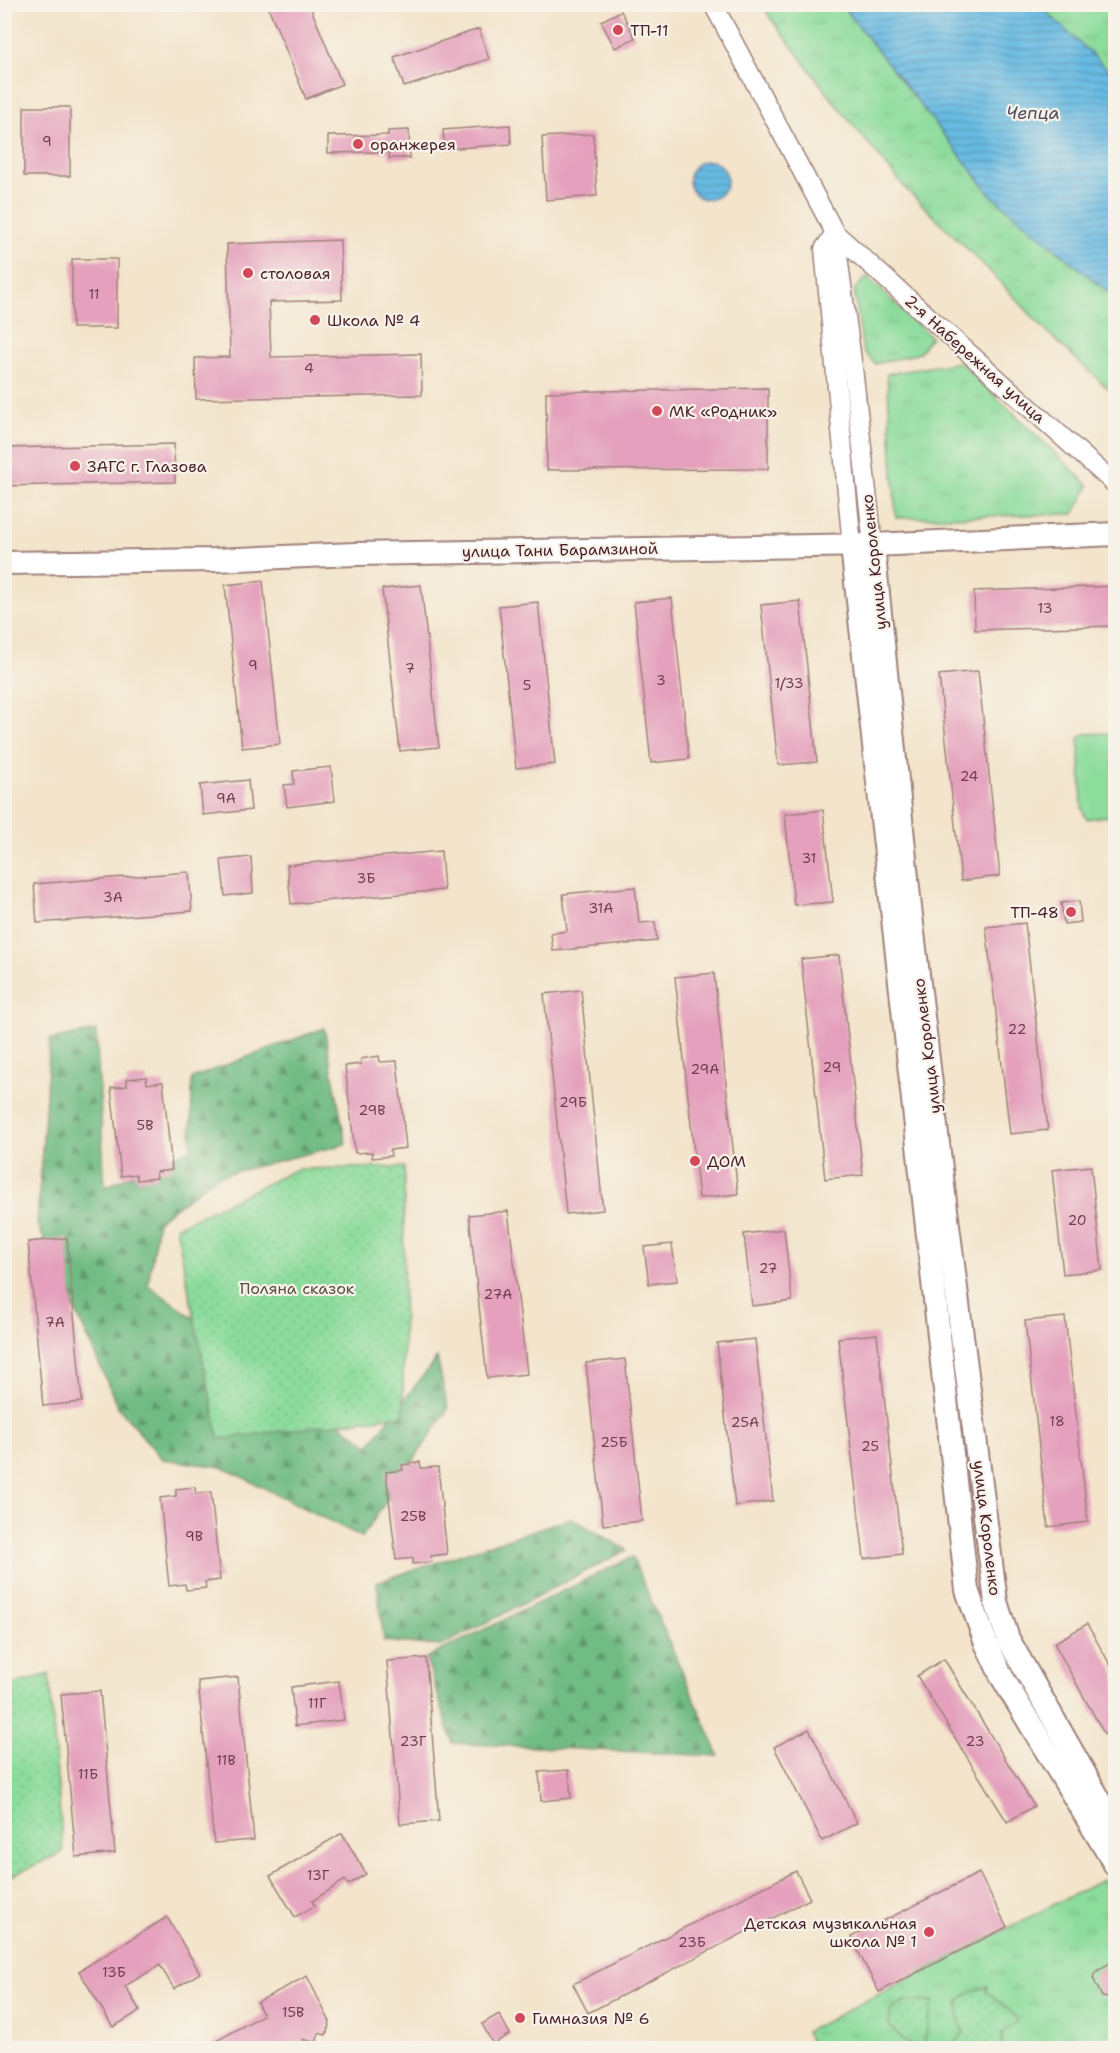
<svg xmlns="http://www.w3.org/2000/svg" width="1120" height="2053" viewBox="0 0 1120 2053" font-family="'Shantell Sans',sans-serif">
	<defs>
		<pattern id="grass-tufts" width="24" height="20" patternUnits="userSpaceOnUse" patternTransform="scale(1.5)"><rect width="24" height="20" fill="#8cdc9c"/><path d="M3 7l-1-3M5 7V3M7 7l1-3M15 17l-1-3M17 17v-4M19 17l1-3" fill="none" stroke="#7abc87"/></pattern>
		<pattern id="forest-firs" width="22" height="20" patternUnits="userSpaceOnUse" patternTransform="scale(1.5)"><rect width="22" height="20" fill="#71bc84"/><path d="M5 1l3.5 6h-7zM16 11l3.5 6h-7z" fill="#5f986c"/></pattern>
		<pattern id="park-dots" width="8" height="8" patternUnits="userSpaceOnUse" patternTransform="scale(1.5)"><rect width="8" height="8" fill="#8cdc9c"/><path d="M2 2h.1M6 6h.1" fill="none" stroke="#7abc87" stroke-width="1.8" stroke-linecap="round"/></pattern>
		<pattern id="water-rules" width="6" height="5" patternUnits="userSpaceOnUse" patternTransform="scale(1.5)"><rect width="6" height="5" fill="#67bbe3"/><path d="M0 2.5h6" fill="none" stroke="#5797b8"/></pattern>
	</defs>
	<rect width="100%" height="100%" fill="#f7f3e8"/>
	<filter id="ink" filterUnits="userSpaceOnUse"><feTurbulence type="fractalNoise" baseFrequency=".0167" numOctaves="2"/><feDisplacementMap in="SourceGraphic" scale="12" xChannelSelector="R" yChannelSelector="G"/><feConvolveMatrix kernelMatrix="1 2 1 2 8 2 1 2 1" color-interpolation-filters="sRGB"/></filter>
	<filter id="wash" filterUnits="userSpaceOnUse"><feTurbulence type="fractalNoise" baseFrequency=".008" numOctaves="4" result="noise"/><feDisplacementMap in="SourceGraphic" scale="24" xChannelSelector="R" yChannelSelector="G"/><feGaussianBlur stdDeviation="1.35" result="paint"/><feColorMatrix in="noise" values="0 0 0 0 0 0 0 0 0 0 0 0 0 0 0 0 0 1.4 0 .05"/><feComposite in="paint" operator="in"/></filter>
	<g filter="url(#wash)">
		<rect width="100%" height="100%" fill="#f3e4cb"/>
		<!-- grass -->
		<g fill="url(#grass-tufts)" stroke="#6b7e64" stroke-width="1.5">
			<polygon points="763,5 842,5 992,196 1115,298 1115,395 1049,334 984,265 906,189 834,102 769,16"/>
			<polygon points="1039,5 1115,5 1115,76 1094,58"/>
			<polygon points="867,277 931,337 919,353 875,364 863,351 854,290"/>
			<polygon points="960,362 1089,486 1074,514 896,518 887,374"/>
			<polygon points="1102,1880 1115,1903 1115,2048 814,2048 805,2032"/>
		</g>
		<!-- forest -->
		<g fill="url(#forest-firs)" stroke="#5e6e58" stroke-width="1.5">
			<polygon points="324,1028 346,1144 218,1176 158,1220 148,1285 369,1445 437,1358 448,1409 362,1537 222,1467 162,1459 118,1407 37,1223 50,1040 96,1031 105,1187 191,1149 192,1078"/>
			<polygon points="571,1518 627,1550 441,1646 384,1641 377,1582"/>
			<polygon points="632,1557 719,1756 453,1743 426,1658"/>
		</g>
		<!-- park -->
		<g fill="url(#park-dots)" stroke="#6b7e64" stroke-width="1.5">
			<polygon points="404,1167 403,1415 219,1439 176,1227 297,1169"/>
			<polygon points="49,1674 63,1852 5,1879 5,1687"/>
			<polygon points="988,1986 987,1991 1016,2017 1017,2022 1002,2033 1002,2048 953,2048 955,2043 964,2033 959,2021 959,2000 972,1991"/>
			<path d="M 905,2001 L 933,2001 L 923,2048 C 908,2049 898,2034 889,2024 L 891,2010 Z"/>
		</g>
		<!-- garden -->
		<polygon fill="#8cdc9c" stroke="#6b7e64" stroke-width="1.5" points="1108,733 1114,740 1114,815 1087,819 1084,815 1082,807 1079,740 1081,736 1085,734"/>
		<!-- water -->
		<g fill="url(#water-rules)" stroke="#586d87" stroke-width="1.5">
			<polygon points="842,5 1039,5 1115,76 1115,298 992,196"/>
			<circle cx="708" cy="180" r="19"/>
		</g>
		<g id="blocks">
			<!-- building -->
			<g fill="#e4a0bc">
				<polygon points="267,4 309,4 342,84 306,99"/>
				<polygon points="621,11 635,38 615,48 601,21"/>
				<polygon points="479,29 489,59 404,87 394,57"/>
				<rect x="24" y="107" width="46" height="69"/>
				<polygon points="510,125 511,144 445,149 443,130"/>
				<polygon points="409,130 410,158 389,158 389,152 328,153 328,136 388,135 388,131"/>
				<polygon points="593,134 597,196 546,200 542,137"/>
				<polygon points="340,240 342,300 269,302 271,357 421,354 422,395 196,399 195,358 230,357 227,244"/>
				<rect x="72" y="259" width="45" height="69"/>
				<polygon points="768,388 768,469 547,470 546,392"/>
				<polygon points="174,444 175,482 4,486 4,448"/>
				<polygon points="263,581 280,744 242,748 225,585"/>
				<polygon points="421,585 439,747 400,751 382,589"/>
				<polygon points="1116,586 1116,626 975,630 974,591"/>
				<polygon points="672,598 689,759 651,763 634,602"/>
				<polygon points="800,601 817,762 778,765 761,605"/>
				<polygon points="538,602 555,764 516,768 499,606"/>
				<polygon points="978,671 1000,876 961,881 939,675"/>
				<polygon points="331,767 335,801 287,807 284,785 294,784 293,771"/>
				<polygon points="248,780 251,810 203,815 200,785"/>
				<polygon points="823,810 833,902 794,905 785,814"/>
				<polygon points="441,851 444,890 291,904 287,865"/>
				<polygon points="251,857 253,893 225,896 221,860"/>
				<polygon points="189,872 192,911 37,923 34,884"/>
				<polygon points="635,887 639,923 655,922 657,941 553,951 551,933 567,931 563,894"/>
				<polygon points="1079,901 1081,922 1064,924 1061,903"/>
				<polygon points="1025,923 1048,1130 1010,1134 986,927"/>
				<polygon points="839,955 863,1175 825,1179 801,959"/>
				<polygon points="714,973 738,1194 699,1198 675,977"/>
				<polygon points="581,990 603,1210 566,1214 544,994"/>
				<polygon points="379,1056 380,1062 397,1061 406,1148 390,1150 391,1156 372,1158 372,1152 355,1153 345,1066 361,1064 361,1059"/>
				<polygon points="146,1077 147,1084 163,1082 172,1170 156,1172 157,1178 137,1180 136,1174 121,1176 111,1088 127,1086 127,1079"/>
				<polygon points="1091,1166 1102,1270 1063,1274 1052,1170"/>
				<polygon points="508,1211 527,1374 487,1378 469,1215"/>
				<polygon points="784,1229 792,1301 752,1306 744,1234"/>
				<polygon points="67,1238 82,1402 43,1406 28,1242"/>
				<polygon points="672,1244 677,1281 649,1284 644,1247"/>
				<polygon points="1065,1317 1088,1522 1048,1527 1025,1321"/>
				<polygon points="877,1334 902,1554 864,1559 838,1338"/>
				<polygon points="755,1339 773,1501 735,1506 717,1343"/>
				<polygon points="625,1359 642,1521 603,1525 586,1363"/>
				<polygon points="420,1462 421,1468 438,1467 447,1554 431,1556 432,1562 413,1564 413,1558 396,1560 386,1472 403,1470 402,1465"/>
				<polygon points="195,1487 196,1494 211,1492 220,1580 205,1582 206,1588 186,1590 185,1584 169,1586 160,1498 176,1496 176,1489"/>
				<polygon points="1087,1624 1116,1675 1116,1729 1105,1735 1054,1643"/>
				<polygon points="426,1658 439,1821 400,1824 387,1661"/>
				<polygon points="944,1659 1034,1806 1007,1822 917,1676"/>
				<polygon points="238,1677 254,1840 214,1843 198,1681"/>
				<polygon points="339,1681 344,1720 295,1726 291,1687"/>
				<polygon points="100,1691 115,1853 76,1857 61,1694"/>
				<polygon points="809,1729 857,1823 822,1841 774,1747"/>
				<polygon points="569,1770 571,1798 541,1801 539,1772"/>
				<polygon points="342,1833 366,1874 348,1885 345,1880 312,1901 315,1906 295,1917 270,1876"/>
				<polygon points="796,1871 810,1899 588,2013 573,1984"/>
				<polygon points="979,1873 1007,1927 879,1992 851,1937"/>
				<polygon points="167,1917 200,1973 174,1989 160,1965 125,1986 140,2011 113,2027 79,1971"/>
				<polygon points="1116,1959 1116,1999 1102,1997 1093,1978 1097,1971"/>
				<polygon points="307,1976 330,2022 326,2035 319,2033 316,2043 303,2039 305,2049 202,2049 263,2015 257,2002"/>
				<polygon points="499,2014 510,2034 493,2044 482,2024"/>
			</g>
		</g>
	</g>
	<g filter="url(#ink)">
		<use href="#blocks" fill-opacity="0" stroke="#9e827b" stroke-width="1.5"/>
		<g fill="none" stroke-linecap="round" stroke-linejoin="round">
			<defs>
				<g id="minor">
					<polyline points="713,4 835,233 1116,485"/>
					<polyline points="835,233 824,249 852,546"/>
					<polyline points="835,233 854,376 873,545"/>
				</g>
				<g id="tertiary">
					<polyline points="873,545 910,907 944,1194 996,1602 1008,1639 1116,1829"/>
					<polyline points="852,546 967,1590 986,1643 1002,1677 1116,1866"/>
					<polyline points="4,563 213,560 355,554 873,545 1116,534"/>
				</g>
			</defs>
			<!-- minor casing -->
			<use href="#minor" stroke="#9e827b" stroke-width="21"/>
			<!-- tertiary casing -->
			<use href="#tertiary" stroke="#9e827b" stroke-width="26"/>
			<!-- minor -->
			<use href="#minor" stroke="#fff" stroke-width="18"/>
			<!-- tertiary -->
			<use href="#tertiary" stroke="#fff" stroke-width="22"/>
		</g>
	</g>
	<!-- markers -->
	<g fill="#d1495b" stroke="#f7f3e8" stroke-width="2">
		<circle cx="618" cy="30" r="6"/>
		<circle cx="358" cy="144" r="6"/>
		<circle cx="248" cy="273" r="6"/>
		<circle cx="315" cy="320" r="6"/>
		<circle cx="657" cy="411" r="6"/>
		<circle cx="75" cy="466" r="6"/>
		<circle cx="1071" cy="912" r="6"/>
		<circle cx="695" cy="1161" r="6"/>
		<circle cx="929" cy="1932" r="6"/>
		<circle cx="520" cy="2018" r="6"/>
	</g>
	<g text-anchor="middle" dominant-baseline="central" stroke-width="4.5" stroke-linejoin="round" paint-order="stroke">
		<!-- number labels -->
		<g font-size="14" fill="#703f4f">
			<text x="47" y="141">9</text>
			<text x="94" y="294">11</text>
			<text x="309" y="368">4</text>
			<text x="1045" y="608">13</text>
			<text x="253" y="665">9</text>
			<text x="410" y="668">7</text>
			<text x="661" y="680">3</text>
			<text x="789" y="683">1/33</text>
			<text x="527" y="685">5</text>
			<text x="969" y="776">24</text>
			<text x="226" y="798">9А</text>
			<text x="809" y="858">31</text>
			<text x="366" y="878">3Б</text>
			<text x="113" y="897">3А</text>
			<text x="601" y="908">31А</text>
			<text x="1017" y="1029">22</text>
			<text x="832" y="1067">29</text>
			<text x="705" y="1069">29А</text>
			<text x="573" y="1102">29Б</text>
			<text x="372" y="1110">29В</text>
			<text x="145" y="1125">5В</text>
			<text x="1077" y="1220">20</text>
			<text x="768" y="1268">27</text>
			<text x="498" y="1294">27А</text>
			<text x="55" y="1322">7А</text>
			<text x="1057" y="1421">18</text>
			<text x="745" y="1422">25А</text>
			<text x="614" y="1442">25Б</text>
			<text x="870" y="1446">25</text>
			<text x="413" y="1516">25В</text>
			<text x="194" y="1536">9В</text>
			<text x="317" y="1703">11Г</text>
			<text x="413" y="1741">23Г</text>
			<text x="975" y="1741">23</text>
			<text x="226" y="1760">11В</text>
			<text x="88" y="1774">11Б</text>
			<text x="318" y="1875">13Г</text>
			<text x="692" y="1942">23Б</text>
			<text x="114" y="1972">13Б</text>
			<text x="293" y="2012">15В</text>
		</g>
		<!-- poi labels -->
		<g font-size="16" fill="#4a1f2b" stroke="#f7f3e8" text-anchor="start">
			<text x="630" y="30">ТП-11</text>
			<text x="370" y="144">оранжерея</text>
			<text x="260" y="273">столовая</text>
			<text x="327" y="320">Школа № 4</text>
			<text x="669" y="411">МК «Родник»</text>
			<text x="87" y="466">ЗАГС г. Глазова</text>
			<text x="1059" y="912" text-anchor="end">ТП-48</text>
			<text x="707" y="1161">ДОМ</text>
			<text x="917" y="1923" text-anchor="end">Детская музыкальная<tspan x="917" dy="18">школа № 1</tspan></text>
			<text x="532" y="2018">Гимназия № 6</text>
		</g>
		<!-- street labels -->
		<g font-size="16" fill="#4a1f2b" stroke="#f7f3e8">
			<text transform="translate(975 359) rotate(42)">2-я Набережная улица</text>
			<text transform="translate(560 550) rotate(-1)">улица Тани Барамзиной</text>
			<text transform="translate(874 562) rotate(-96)">улица Короленко</text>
			<text transform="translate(927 1046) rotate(-97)">улица Короленко</text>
			<text transform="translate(987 1528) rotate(83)">улица Короленко</text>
		</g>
		<!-- park labels -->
		<g font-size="16" fill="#5a4e47" stroke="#f7f3e8">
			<text x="297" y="1288">Поляна сказок</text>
		</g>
		<!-- water labels -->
		<g font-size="18" font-style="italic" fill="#534e62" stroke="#f7f3e8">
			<text x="1033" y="113">Чепца</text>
		</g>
	</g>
	<!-- margin -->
	<rect width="1120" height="2053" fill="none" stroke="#f7f3e8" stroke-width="24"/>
</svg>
